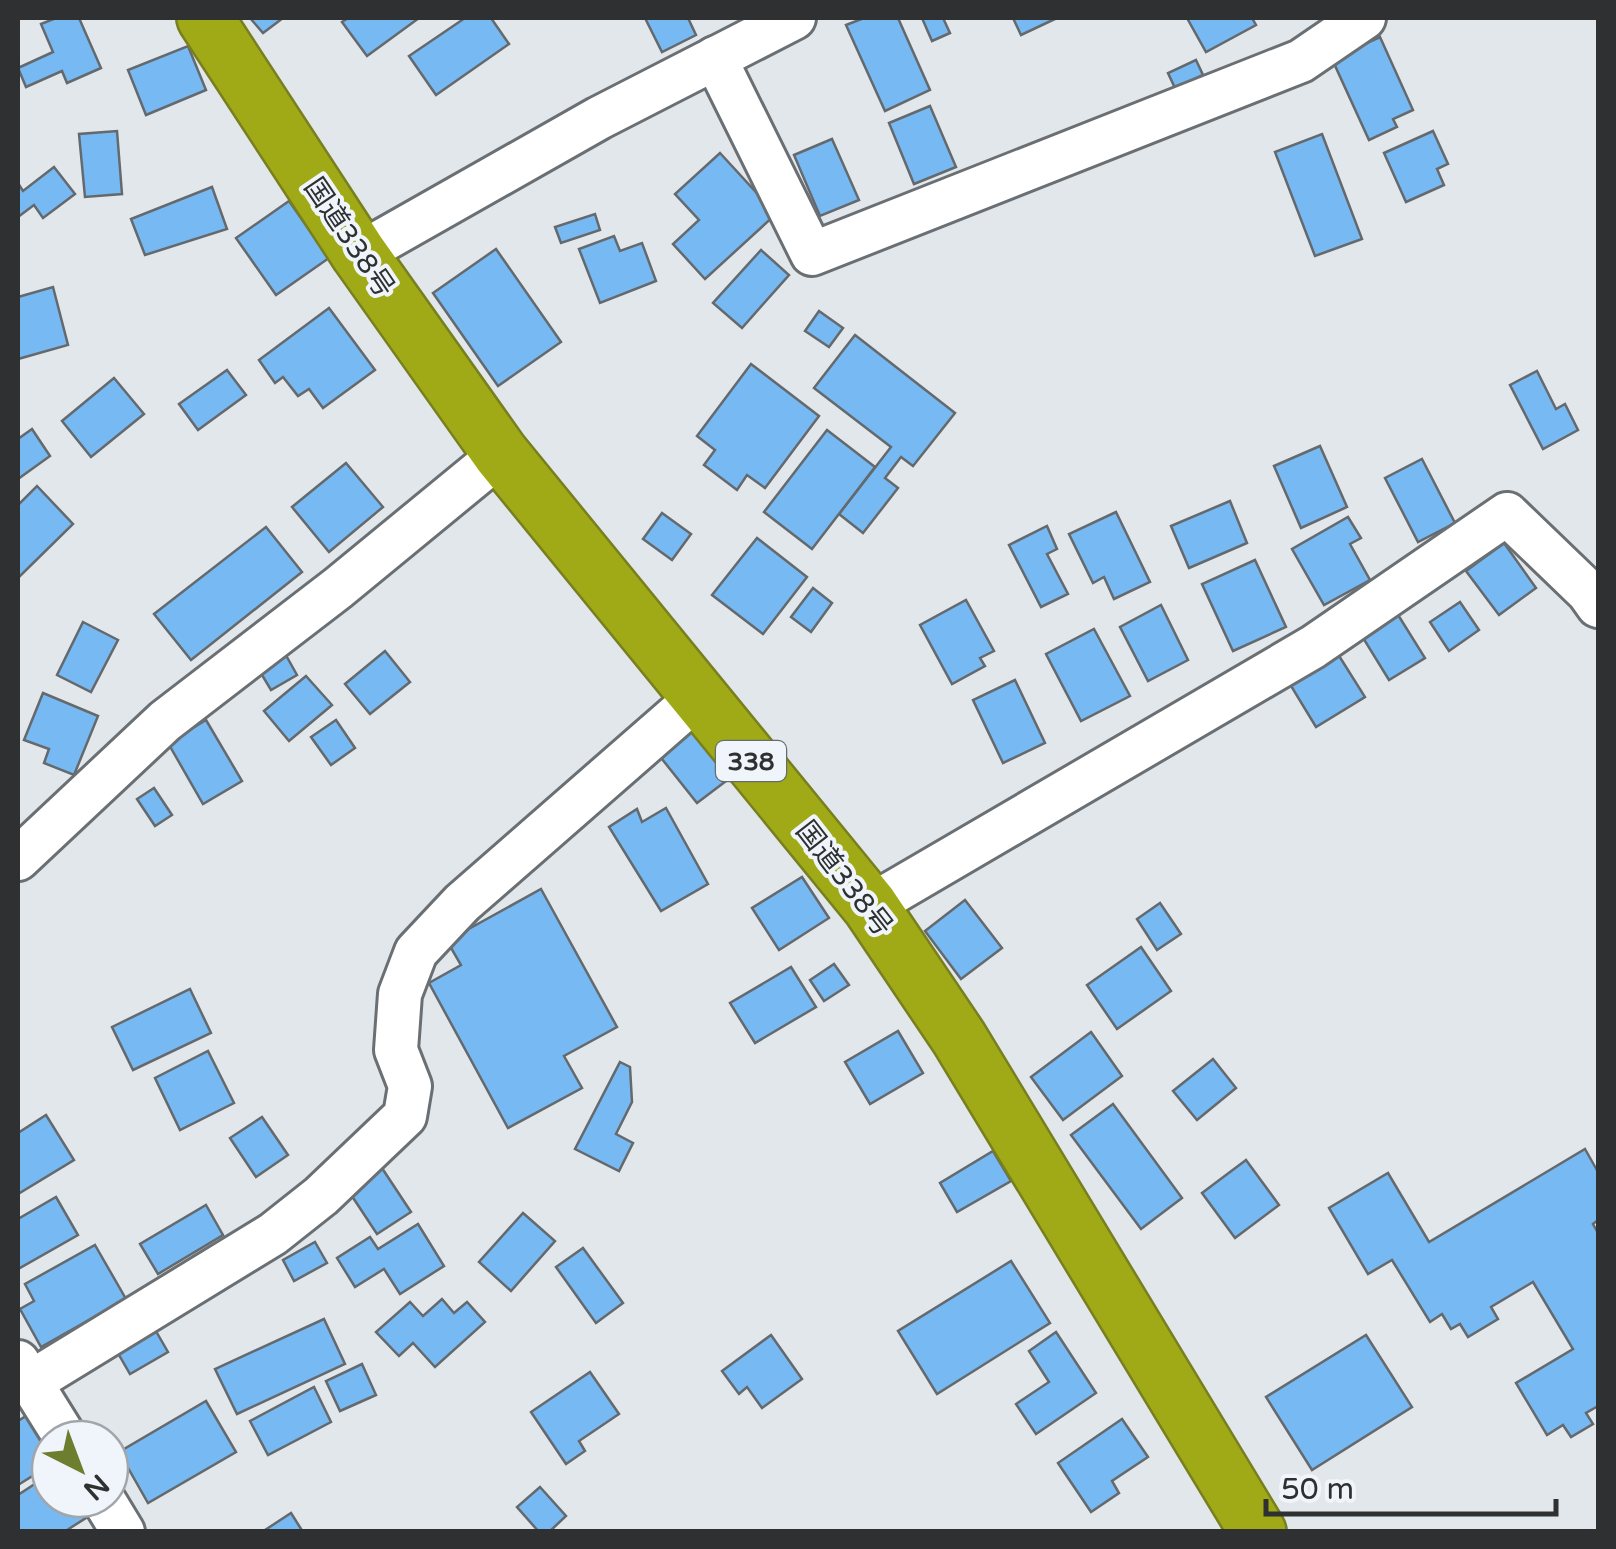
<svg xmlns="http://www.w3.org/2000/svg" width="1616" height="1549" font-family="'Varela Round','Noto Sans JP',sans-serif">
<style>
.building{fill:#77b9f2;stroke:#64696e;stroke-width:2.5}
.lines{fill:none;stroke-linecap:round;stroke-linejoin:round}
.street-casing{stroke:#6a6f73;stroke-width:48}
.highway-casing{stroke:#787f1f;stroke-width:60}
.street{stroke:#fff;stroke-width:42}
.highway{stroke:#a0aa16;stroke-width:55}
.labels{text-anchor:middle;stroke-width:8;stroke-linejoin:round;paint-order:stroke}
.shield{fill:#eff5fa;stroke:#686b6d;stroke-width:2.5}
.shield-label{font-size:25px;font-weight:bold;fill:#2e3031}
.street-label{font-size:28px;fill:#2e3031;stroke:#eff5fa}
</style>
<rect width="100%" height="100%" fill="#e2e7ec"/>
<g class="building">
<polygon points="56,18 79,18 101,68 67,83 62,71 26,87 18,68 53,52 41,24"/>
<polygon points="250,18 283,18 263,33"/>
<polygon points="348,18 419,18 367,56 342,22"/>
<polygon points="465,18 491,18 509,44 436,95 409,56"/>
<polygon points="645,18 688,18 696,35 662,52"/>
<polygon points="864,18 898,18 930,90 885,111 846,25"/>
<polygon points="922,18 943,18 950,33 932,41"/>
<polygon points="1013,18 1057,18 1021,35"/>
<polygon points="1187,18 1252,18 1256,25 1206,52"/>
<polygon points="1380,37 1413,110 1393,119 1397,127 1369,140 1332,59"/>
<polygon points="188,46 206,90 146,115 128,70"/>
<polygon points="1196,60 1203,75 1175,88 1168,73"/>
<polygon points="930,106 956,167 914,184 889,123"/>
<polygon points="117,131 122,194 85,197 79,134"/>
<polygon points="1433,131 1448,164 1437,169 1444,185 1406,202 1384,153"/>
<polygon points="1322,134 1362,239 1315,256 1275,152"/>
<polygon points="832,139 859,200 820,216 794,155"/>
<polygon points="720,153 776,214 705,279 673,244 699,220 675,194"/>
<polygon points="54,167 75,194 43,218 34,205 18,217 18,183 23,191"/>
<polygon points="212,187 227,229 145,255 131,219"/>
<polygon points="289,201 329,258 276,295 236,238"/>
<polygon points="595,214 600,230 561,243 555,227"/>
<polygon points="614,236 620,251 642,243 656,281 600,303 579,249"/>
<polygon points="496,249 561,342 498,386 433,293"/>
<polygon points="761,250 789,275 742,328 713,303"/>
<polygon points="53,287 68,345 18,359 18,297"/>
<polygon points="329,308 375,370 323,408 309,389 298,396 283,377 275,383 259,360"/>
<polygon points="819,311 843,328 829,347 805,331"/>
<polygon points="855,335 955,413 913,466 901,457 885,478 898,488 863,533 839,514 891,447 814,388"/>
<polygon points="751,364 819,416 765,488 747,475 737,490 704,465 715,450 697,436"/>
<polygon points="227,370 246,395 198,430 179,404"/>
<polygon points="1537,371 1556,409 1565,404 1578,430 1543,449 1510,385"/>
<polygon points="114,378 144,414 91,457 62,421"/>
<polygon points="32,429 50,456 18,479 18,439"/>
<polygon points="827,430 875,467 812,549 764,512"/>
<polygon points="1320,446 1347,507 1301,528 1274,466"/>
<polygon points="1422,459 1455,523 1418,542 1385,478"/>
<polygon points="346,463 383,507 329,552 292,507"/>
<polygon points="37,486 73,524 18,578 18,505"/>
<polygon points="1230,501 1247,543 1189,568 1171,526"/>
<polygon points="1116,512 1150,582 1114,599 1104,577 1093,583 1069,534"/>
<polygon points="662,513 691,534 672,560 643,539"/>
<polygon points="1348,517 1361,538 1350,544 1370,580 1324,605 1292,549"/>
<polygon points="1047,526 1057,549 1047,554 1068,594 1041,607 1009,545"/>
<polygon points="266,527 302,572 191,660 154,614"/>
<polygon points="757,538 807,577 763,634 712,595"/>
<polygon points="1504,543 1536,588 1499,615 1466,571"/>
<polygon points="1255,560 1286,627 1233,651 1202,584"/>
<polygon points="813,588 832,603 811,632 791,617"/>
<polygon points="966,600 994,651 980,658 985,666 952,684 920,625"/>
<polygon points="1460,602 1479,630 1449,651 1430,622"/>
<polygon points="1161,605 1188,660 1148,681 1120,627"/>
<polygon points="1395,610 1425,658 1389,680 1360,633"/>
<polygon points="83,622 118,640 91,692 57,675"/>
<polygon points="1094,629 1130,696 1081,721 1046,654"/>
<polygon points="283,650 297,675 271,690 256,665"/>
<polygon points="385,651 410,682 370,714 345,684"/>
<polygon points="1336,651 1365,697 1316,727 1288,681"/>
<polygon points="306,676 332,705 289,741 264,711"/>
<polygon points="1015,680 1045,743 1003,763 973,700"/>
<polygon points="43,693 98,716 74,775 44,763 49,749 24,740"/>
<polygon points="206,720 242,781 203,804 168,743"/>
<polygon points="336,720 355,748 331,765 311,737"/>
<polygon points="690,729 730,778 697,803 658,754"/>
<polygon points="154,788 172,815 155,826 137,799"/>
<polygon points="666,808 708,884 661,911 609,827 637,809 642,822"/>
<polygon points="802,877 829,918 779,950 752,908"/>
<polygon points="541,889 617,1027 564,1056 582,1088 508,1128 429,983 461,965 447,941"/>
<polygon points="965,900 1002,948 961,979 925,931"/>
<polygon points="1160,903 1181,934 1157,950 1137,919"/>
<polygon points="1141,947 1171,991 1117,1029 1087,985"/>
<polygon points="834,964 849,985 824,1001 810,980"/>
<polygon points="791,967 816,1007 755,1043 730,1003"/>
<polygon points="190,989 211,1033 133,1070 112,1027"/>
<polygon points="898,1031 923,1073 870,1104 845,1062"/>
<polygon points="1091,1032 1122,1076 1063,1120 1031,1077"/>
<polygon points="208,1051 234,1103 180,1130 155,1078"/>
<polygon points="1213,1059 1236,1088 1197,1120 1173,1091"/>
<polygon points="620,1062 630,1067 632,1102 616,1134 633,1143 619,1171 575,1149"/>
<polygon points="1113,1104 1182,1198 1141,1229 1071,1135"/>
<polygon points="46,1115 74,1160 18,1194 18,1133"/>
<polygon points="262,1117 288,1155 256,1177 230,1138"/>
<polygon points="1585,1149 1598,1172 1598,1220 1593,1224 1598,1233 1598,1406 1586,1413 1593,1424 1571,1437 1563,1425 1547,1435 1516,1383 1573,1349 1533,1282 1491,1307 1498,1319 1468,1337 1460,1324 1451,1329 1442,1314 1430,1322 1392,1260 1368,1274 1329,1208 1388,1173 1429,1242"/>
<polygon points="993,1151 1011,1181 957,1212 940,1183"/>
<polygon points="376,1159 411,1212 377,1234 342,1181"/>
<polygon points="1246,1160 1279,1205 1235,1238 1202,1193"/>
<polygon points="56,1197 78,1235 18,1269 18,1219"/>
<polygon points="206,1205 223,1235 158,1274 140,1244"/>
<polygon points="523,1213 555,1241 511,1291 479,1262"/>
<polygon points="418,1224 444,1266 400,1294 384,1269 355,1287 337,1258 370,1237 378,1249"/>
<polygon points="315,1242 327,1263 294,1281 283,1260"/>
<polygon points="95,1245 126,1299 41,1347 20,1309 34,1301 25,1284"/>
<polygon points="583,1248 623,1303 596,1323 556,1267"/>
<polygon points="1011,1261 1050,1323 937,1394 898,1331"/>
<polygon points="442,1299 454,1313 467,1302 485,1322 435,1367 413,1343 399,1356 376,1332 410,1302 423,1316"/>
<polygon points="324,1319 345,1364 237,1414 215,1369"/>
<polygon points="153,1326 168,1352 130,1374 115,1348"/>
<polygon points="1056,1332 1096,1393 1036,1434 1016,1404 1049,1382 1029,1351"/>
<polygon points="771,1335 802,1379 762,1408 747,1387 739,1394 722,1371"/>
<polygon points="1366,1335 1412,1407 1312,1470 1266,1397"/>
<polygon points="362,1364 376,1395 340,1411 326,1381"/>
<polygon points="590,1372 619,1414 579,1441 585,1451 566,1464 531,1412"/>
<polygon points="314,1387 331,1422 268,1455 250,1421"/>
<polygon points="206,1401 236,1452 148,1503 119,1452"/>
<polygon points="26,1416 50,1454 50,1465 18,1485 18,1421"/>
<polygon points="1122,1419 1148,1457 1112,1481 1119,1493 1091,1512 1058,1463"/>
<polygon points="50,1474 50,1499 79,1499 89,1516 64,1532 18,1532 18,1495"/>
<polygon points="540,1487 566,1516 549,1532 539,1532 517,1507"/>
<polygon points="291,1513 303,1532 262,1532"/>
</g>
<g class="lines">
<g class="street-casing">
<g id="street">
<polyline points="715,58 812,254 1301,61 1364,18"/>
<polyline points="359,254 599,118 794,18"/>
<polyline points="18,859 165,721 338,588 501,454"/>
<polyline points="870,906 1313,647 1507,514 1588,592 1598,606"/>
<polyline points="18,1362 66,1439"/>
<polyline points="31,1382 273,1234 321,1196 405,1116 410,1086 396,1050 400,994 416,952 462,903 699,696"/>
<polyline points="103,1499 123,1532"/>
</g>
</g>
<g class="highway-casing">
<polyline id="highway" points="205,18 359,254 501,454 870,906 959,1038 1258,1532"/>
</g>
<use href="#street" class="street"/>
<use href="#highway" class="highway"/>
</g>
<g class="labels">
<rect class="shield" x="716" y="741" width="70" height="40" rx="8"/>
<g class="shield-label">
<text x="751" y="770">338</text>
</g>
<g class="street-label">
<text transform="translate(350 237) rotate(56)" y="10">国道338号</text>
<text transform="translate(845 878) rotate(52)" y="10">国道338号</text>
</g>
</g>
<rect width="1616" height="1549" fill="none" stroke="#2e3031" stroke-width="40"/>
<g transform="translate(80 1469) rotate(138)"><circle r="48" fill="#eff5fa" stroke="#a2a6aa" stroke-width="2.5"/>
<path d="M0-8L18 38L0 25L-18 38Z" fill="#6d7f2f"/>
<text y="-15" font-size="28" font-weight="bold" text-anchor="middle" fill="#2e3031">N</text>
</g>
<path d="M1266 1499v15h290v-15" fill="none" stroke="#2e3031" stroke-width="5"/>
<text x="1281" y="1499" font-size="30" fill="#2e3031" stroke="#eff5fa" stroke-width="8" paint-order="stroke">50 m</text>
</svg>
